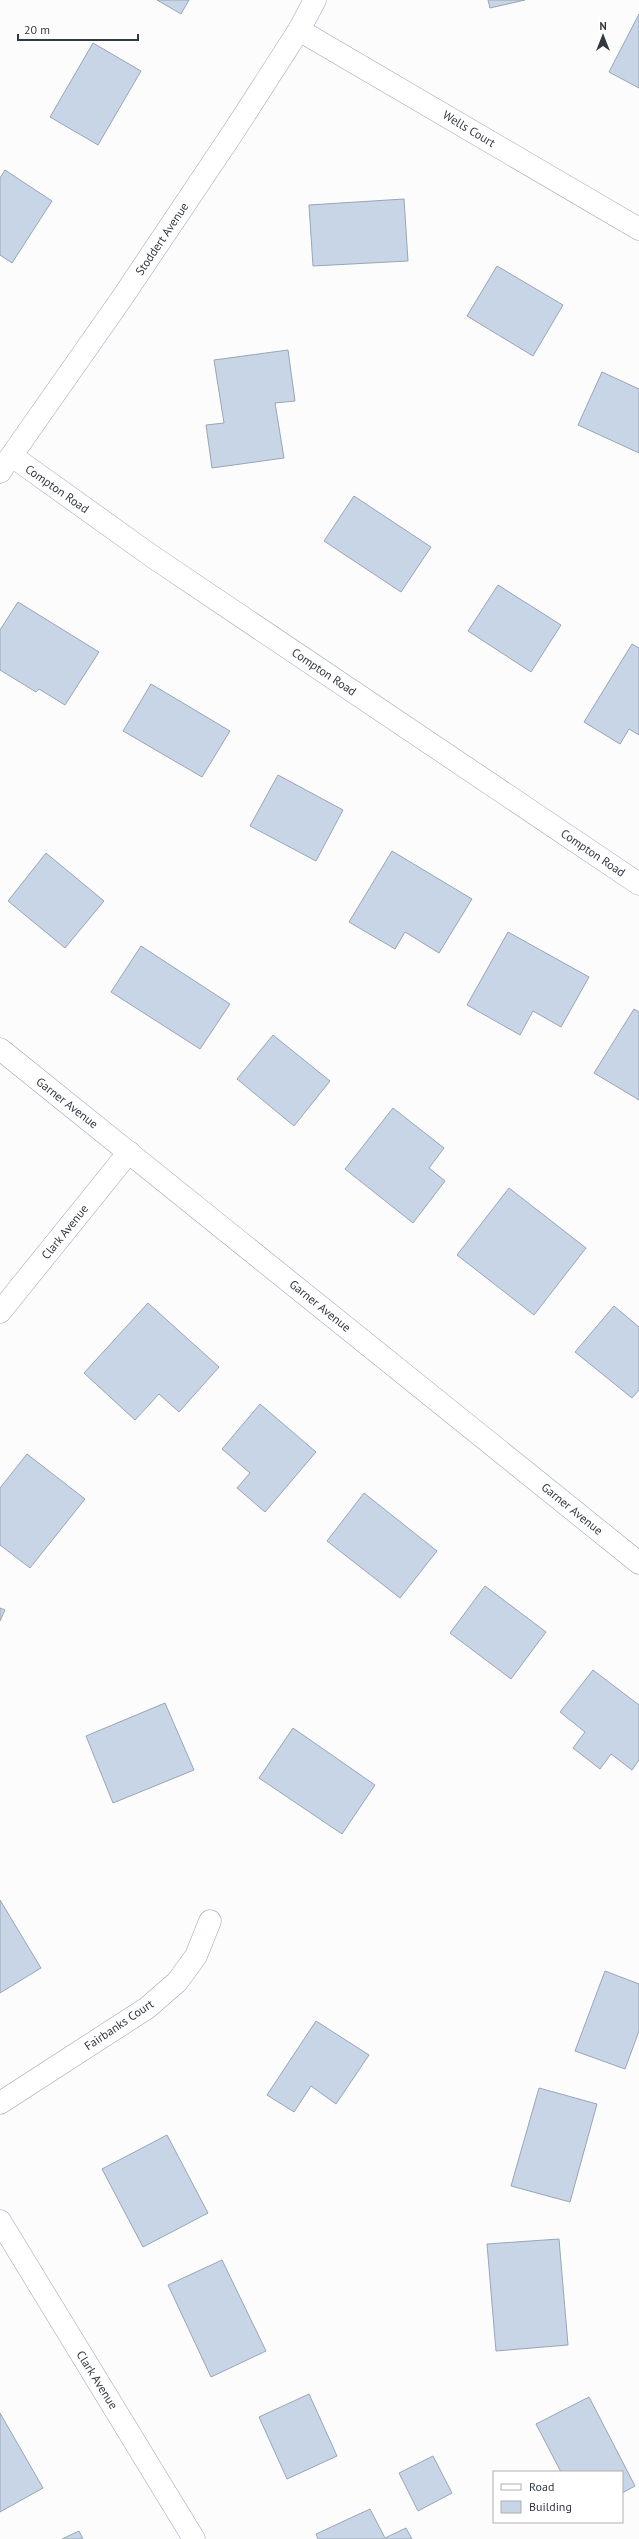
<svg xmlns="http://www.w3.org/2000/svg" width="639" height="2539" font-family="'PT Sans',sans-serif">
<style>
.building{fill:#c7d5e6;stroke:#98a6b6}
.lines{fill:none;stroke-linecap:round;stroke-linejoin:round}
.minor-casing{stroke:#97a4b5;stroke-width:23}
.minor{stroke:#fff;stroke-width:22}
.labels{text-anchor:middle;stroke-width:3;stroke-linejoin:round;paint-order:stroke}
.street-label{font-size:12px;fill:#333940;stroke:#fff}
</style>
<rect width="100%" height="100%" fill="#fcfcfc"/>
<g class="building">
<polygon points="157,0 189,0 181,14"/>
<polygon points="488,0 525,0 490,8"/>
<polygon points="639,14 639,88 609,72"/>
<polygon points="93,43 141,71 98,145 50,117"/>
<polygon points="5,170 52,201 12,263 0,255 0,178"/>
<polygon points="404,199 408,261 313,266 309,205"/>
<polygon points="497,266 563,305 533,356 467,316"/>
<polygon points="288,350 295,401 275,403 284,458 212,468 206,425 224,423 214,360"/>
<polygon points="602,372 639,389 639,453 578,425"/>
<polygon points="354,496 431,547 401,592 324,541"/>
<polygon points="498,585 561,625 531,672 468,631"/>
<polygon points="18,602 99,652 65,705 39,689 36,692 0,670 0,630"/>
<polygon points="632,644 639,648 639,735 629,729 620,744 584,722"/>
<polygon points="151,684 230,731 202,777 123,731"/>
<polygon points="278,775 343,810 316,861 250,826"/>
<polygon points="392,851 472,899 439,953 405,932 395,949 349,922"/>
<polygon points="46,853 104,901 65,948 8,901"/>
<polygon points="508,932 589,977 561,1027 533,1011 520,1035 467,1005"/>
<polygon points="141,946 230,1004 200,1049 111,992"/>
<polygon points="634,1009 639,1012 639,1100 594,1073"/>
<polygon points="273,1035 330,1081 294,1126 237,1079"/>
<polygon points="393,1108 444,1148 429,1168 445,1181 413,1223 345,1169"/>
<polygon points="509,1188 586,1248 534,1315 457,1255"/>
<polygon points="148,1303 219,1367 179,1412 159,1394 135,1420 84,1373"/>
<polygon points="614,1306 639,1327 639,1390 632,1398 575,1352"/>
<polygon points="260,1404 316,1452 265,1512 237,1488 250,1473 222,1449"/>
<polygon points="27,1454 85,1499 30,1568 0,1545 0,1488"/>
<polygon points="364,1493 437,1551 400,1598 327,1541"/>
<polygon points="485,1586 546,1632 511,1679 450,1633"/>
<polygon points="0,1608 5,1610 0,1621"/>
<polygon points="593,1670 639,1705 639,1760 632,1770 611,1754 600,1769 573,1748 585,1732 560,1712"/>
<polygon points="165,1703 194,1770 113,1803 86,1736"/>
<polygon points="293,1728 375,1785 342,1834 259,1778"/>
<polygon points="0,1900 41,1968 0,1993"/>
<polygon points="605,1971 639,1984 639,2031 625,2069 575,2051"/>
<polygon points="316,2021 369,2055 336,2104 311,2086 294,2112 267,2095"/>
<polygon points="539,2088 597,2104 570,2202 511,2186"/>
<polygon points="167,2135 208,2213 143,2247 102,2169"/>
<polygon points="559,2239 568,2345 496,2351 487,2244"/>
<polygon points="222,2260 266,2351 211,2377 168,2285"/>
<polygon points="309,2394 337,2456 287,2479 259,2417"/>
<polygon points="589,2397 635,2486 622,2493 622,2472 561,2472 536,2424"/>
<polygon points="0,2413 43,2488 0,2512"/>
<polygon points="433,2456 452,2493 418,2511 399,2473"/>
<polygon points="370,2509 385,2538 406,2528 412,2539 318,2539 316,2534"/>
<polygon points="79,2531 83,2539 62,2539"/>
</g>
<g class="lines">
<g class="minor-casing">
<g id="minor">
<polyline points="299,30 639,229"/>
<polyline points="12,456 153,557 639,884"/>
<polyline points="0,472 122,298 234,131 299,30 315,0"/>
<polyline points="0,1049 639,1563"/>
<polyline points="0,1312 129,1152"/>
<polyline points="0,2103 147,2008 177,1982 196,1956 210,1921"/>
<polyline points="0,2221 194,2539"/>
</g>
</g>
<use href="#minor" class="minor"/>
</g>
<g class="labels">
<g class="street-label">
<text transform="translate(469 129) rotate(31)" y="4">Wells Court</text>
<text transform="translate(162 239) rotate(-56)" y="4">Stoddert Avenue</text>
<text transform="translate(57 489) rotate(35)" y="4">Compton Road</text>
<text transform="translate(324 672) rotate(34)" y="4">Compton Road</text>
<text transform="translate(593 853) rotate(34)" y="4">Compton Road</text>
<text transform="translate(67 1103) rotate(38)" y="4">Garner Avenue</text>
<text transform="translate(65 1232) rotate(-51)" y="4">Clark Avenue</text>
<text transform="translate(320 1306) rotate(39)" y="4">Garner Avenue</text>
<text transform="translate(572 1509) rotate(39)" y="4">Garner Avenue</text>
<text transform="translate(119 2025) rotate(-34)" y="4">Fairbanks Court</text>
<text transform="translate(97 2380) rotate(58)" y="4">Clark Avenue</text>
</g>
</g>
<rect x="493" y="2471" width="130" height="52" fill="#ffffff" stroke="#adb0b3"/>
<rect x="501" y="2484" width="20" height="6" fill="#ffffff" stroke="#adb0b3"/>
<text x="529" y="2491" font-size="12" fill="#333940">Road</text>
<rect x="501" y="2501" width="20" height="12" fill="#c7d5e6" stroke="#adb0b3"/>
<text x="529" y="2511" font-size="12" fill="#333940">Building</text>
<g transform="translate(603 36)" stroke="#ffffff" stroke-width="3" paint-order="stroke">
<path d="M0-3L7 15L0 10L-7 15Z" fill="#333940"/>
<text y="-6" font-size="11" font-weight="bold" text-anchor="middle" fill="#333940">N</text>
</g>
<path d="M18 34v6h120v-6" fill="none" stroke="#333940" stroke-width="2"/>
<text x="24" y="34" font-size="12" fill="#333940" stroke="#ffffff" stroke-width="3" paint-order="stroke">20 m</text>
</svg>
